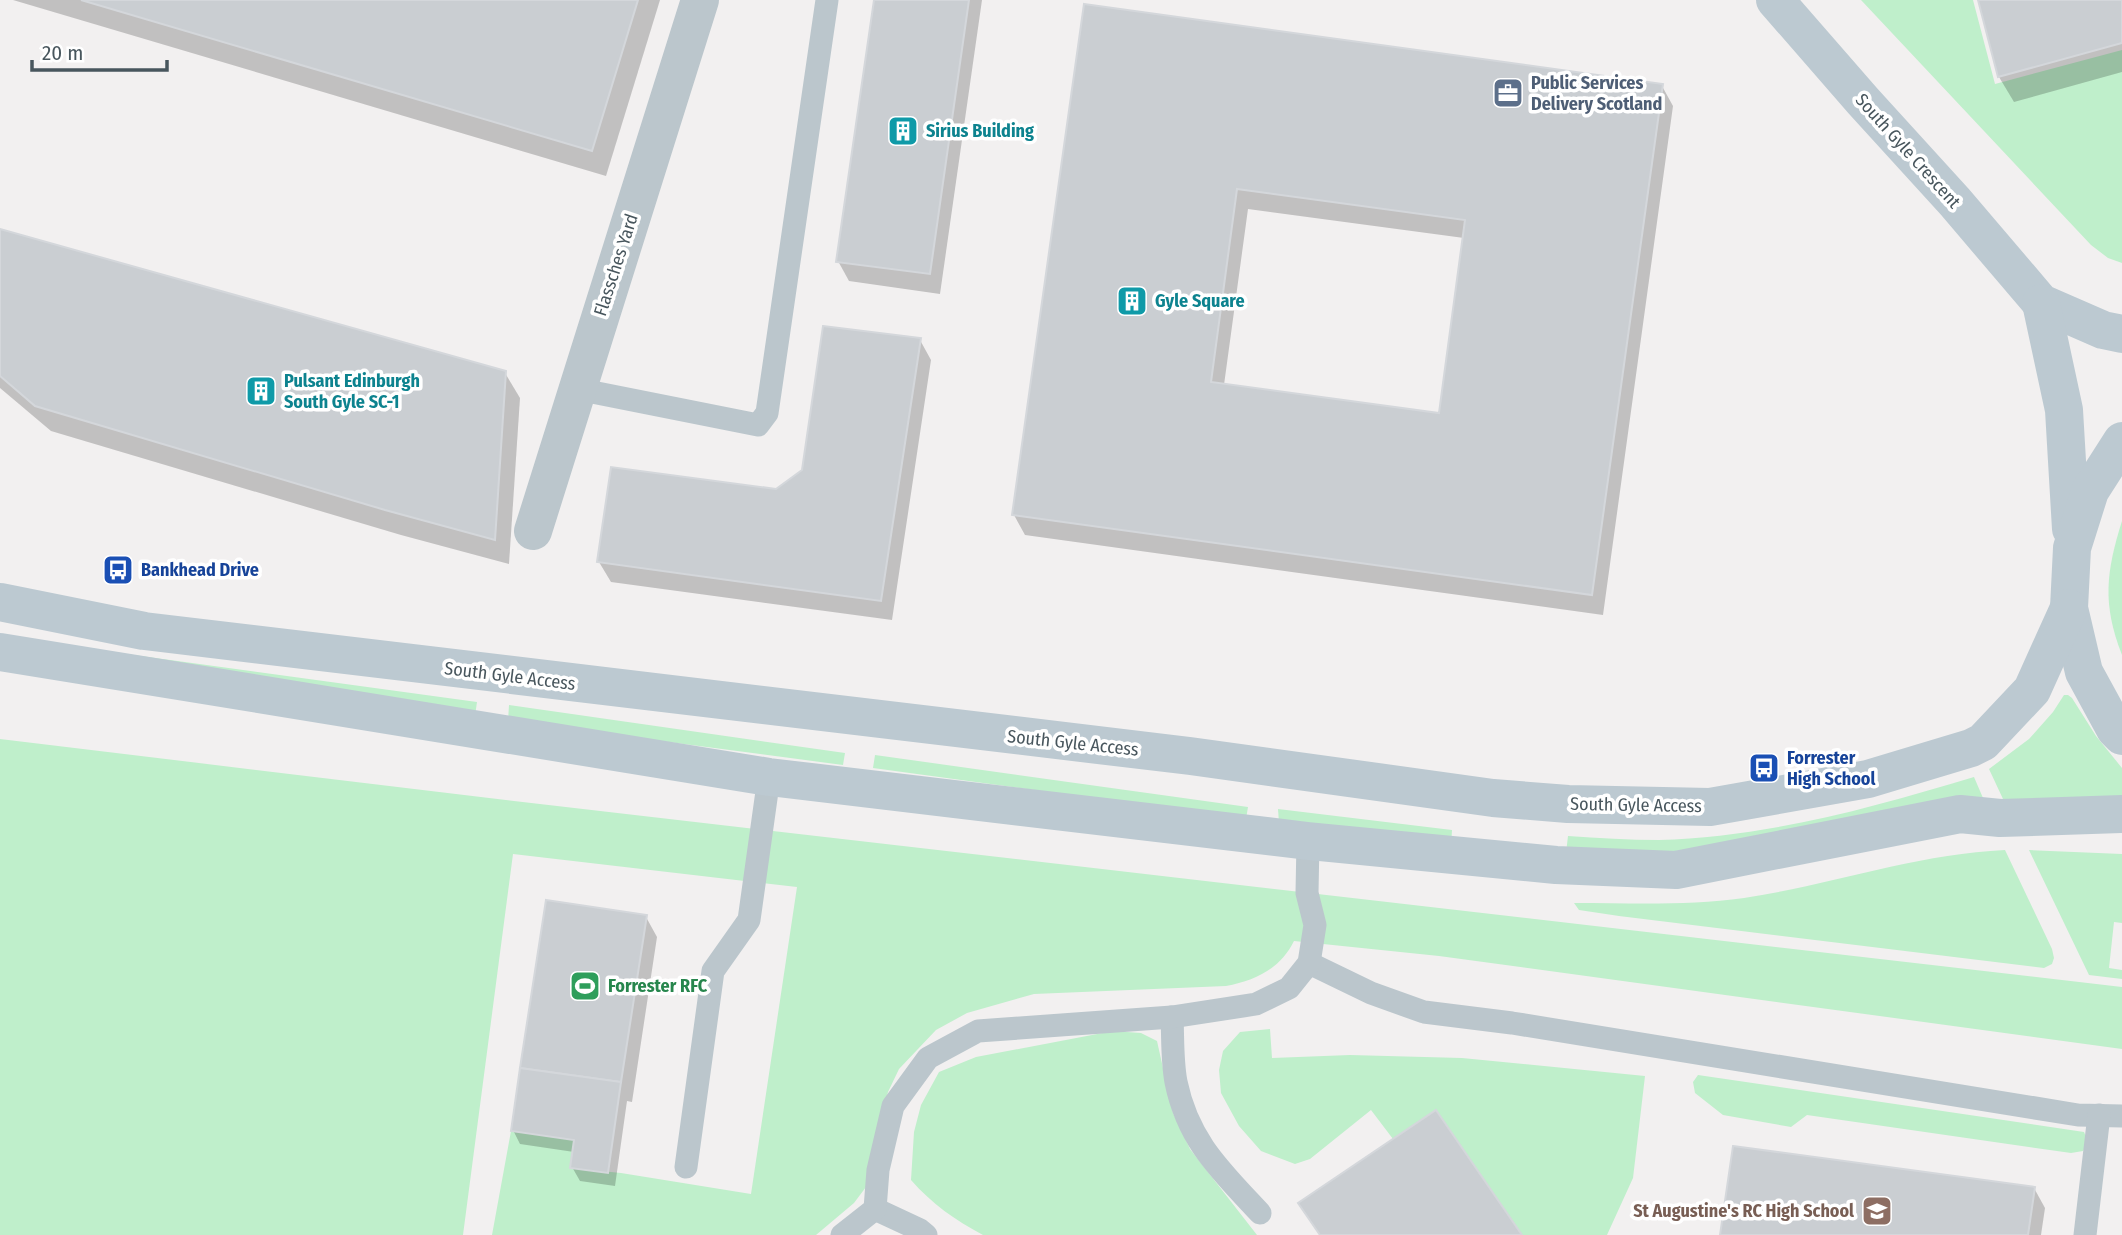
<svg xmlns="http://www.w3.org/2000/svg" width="2122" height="1235" font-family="'Fira Sans Condensed',sans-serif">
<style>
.green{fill:#bfefcb}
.shadow{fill:#0003;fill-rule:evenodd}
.building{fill:#caced2;stroke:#d4d7db;stroke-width:2;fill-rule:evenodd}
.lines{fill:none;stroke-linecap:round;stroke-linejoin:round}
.lane{stroke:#bbc6cc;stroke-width:23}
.street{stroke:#bbc6cc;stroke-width:38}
.secondary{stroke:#bcc9d1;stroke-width:38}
.labels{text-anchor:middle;stroke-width:7;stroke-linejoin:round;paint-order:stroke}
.service-label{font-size:18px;font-weight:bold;fill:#4e5e75;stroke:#fff;text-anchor:start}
.culture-label{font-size:18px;font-weight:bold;fill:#0d838f;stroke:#fff;text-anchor:start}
.street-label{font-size:18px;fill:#48565d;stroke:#fff}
.transit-label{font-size:18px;font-weight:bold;fill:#164399;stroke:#fff;text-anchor:start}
.leisure-label{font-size:18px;font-weight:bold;fill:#27864d;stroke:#fff;text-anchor:start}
.education-label{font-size:18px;font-weight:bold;fill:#785e54;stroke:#fff;text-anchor:end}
</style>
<rect width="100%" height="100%" fill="#f2f0f0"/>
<g class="green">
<polygon points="1861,0 1973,0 1995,84 2122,50 2122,263 2108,258 2091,245"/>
<path d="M2122,521V655C2102,604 2106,572 2122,521Z"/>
<polygon points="97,650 477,702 475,716"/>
<polygon points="2064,695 2068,695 2072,698 2096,736 2122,768 2122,804 2003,799 1989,769 2029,739 2053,712"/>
<polygon points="509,705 845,753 843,765 508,721"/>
<path d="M0,739L514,801L2122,987V1049L1439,956L1294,941C1280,969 1256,980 1226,986L1034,994L967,1013L936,1030L899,1069L888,1092L866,1187L854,1203L816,1235H492L511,1131L574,1140L571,1168L621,1173L751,1194L797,887L513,854L463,1235H0Z"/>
<polygon points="875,755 1248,807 1246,819 873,768"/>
<path d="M1974,777L1983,798L1715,849L1607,856L1566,853L1568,836C1598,838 1629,840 1659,840C1767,837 1871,808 1974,777Z"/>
<polygon points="1278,809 1452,830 1451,846 1279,823"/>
<path d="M2005,850L2052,949L2054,958L2052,964L2044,968L1619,916L1579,910L1574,903C1630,903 1688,906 1744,898C1831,885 1916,854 2005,850Z"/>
<polygon points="2029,850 2122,854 2122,923 2114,922 2109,968 2122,970 2122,979 2089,975"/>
<polygon points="1270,1029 1272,1058 1350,1055 1462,1058 1645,1076 1633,1178 1607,1235 1522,1235 1393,1139 1371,1110 1310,1159 1295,1164 1261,1151 1239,1126 1221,1093 1219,1070 1223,1051 1240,1032"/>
<path d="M1113,1031L1141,1033L1157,1041L1173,1113L1190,1149L1257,1235H983C955,1220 932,1204 911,1180L914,1132L921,1105L939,1072L976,1057Z"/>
<polygon points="1698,1075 2084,1132 2088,1142 2083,1151 2071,1153 1807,1115 1791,1127 1723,1115 1695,1093 1693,1082"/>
</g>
<g class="shadow">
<polygon points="13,0 660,0 606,176"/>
<polygon points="876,0 982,0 940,294 849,281 838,261"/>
<polygon points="1980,0 2122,0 2122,72 2014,102 1999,77"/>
<path d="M1085,6L1662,86L1673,106L1603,615L1025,535L1014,515ZM1248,209L1464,238L1440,415L1224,385Z"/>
<polygon points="0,230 505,373 520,398 509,564 401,535 51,431 0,388"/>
<polygon points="920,340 931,360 892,620 611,582 599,562 777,491 803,471"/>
<polygon points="646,917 657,937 632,1102 627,1101 615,1186 580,1181 572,1167 574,1152 520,1144 513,1130"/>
<polygon points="2034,1188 2045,1208 2041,1235 1722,1235"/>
</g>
<g class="building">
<polygon points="81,0 638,0 592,151"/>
<polygon points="874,0 969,0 930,274 836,262"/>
<polygon points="1978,0 2122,0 2122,43 1998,77"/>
<path d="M1084,4L1663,84L1592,595L1012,515ZM1237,189L1465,220L1439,413L1211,382Z"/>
<polygon points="0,229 506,371 495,540 385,510 35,406 0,376"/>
<polygon points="823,326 921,338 881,601 597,562 611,467 776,489 802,470"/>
<polygon points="546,900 647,915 621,1082 520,1068"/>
<polygon points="520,1068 621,1082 608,1173 570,1168 574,1140 511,1131"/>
<polygon points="1436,1110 1522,1235 1320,1235 1298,1203"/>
<polygon points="1733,1146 2035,1187 2028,1235 1720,1235"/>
</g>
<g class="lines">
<g class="lane">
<polyline points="577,389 758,425 767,413 827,0"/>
<polyline points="1309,963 1371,993 1424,1012 1512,1023 2078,1115 2122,1116"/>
<path d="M1172,1017C1173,1038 1172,1061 1176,1082C1188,1141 1221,1171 1260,1213"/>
<polyline points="686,1167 713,971 749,920 769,777"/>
<polyline points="875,1209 920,1230 926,1235"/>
<polyline points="842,1235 875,1209 878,1170 893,1106 928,1058 978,1031 1172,1017 1256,1004 1289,988 1309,963 1315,925 1307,893 1308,841"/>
<polyline points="2085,1235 2099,1115"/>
</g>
<polyline class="street" points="533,531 700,0"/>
<g class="secondary">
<polyline points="1775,0 1863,101 1955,202 2041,303 2103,330 2122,334"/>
<polyline points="2041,303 2064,410 2071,529"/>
<polyline points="2122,441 2090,491 2072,548 2069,608 2084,672 2115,729 2122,736"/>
<polyline points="0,602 144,631 1190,756 1493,798 1568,804 1710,807 1868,779 1971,748 1983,742 2032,690 2069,608"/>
<polyline points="0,652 769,777 1308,841 1556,865 1676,870 1960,814 2000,818 2122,814"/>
</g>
</g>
<defs>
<g id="office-square" transform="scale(1.575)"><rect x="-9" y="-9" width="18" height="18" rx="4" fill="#5c6f8a" stroke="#fff"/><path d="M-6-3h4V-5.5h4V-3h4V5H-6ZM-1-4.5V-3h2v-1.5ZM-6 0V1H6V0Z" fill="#fff"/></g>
<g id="building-square" transform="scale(1.575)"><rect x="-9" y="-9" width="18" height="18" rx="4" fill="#0f9aa8" stroke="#fff"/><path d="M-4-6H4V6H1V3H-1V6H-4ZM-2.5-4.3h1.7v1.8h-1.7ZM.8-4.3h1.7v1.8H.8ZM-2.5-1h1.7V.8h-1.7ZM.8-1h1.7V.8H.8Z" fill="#fff"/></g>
<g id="bus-square" transform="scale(1.575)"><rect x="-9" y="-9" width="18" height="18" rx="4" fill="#1a4fb4" stroke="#fff"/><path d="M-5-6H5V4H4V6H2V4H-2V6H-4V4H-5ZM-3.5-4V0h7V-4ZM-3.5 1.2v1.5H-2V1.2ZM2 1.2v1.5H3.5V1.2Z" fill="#fff"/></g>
<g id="stadium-square" transform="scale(1.575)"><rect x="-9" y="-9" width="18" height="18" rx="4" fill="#2e9e5b" stroke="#fff"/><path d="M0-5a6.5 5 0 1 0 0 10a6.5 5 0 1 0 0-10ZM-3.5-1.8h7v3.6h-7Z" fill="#fff"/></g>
<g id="school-square" transform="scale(1.575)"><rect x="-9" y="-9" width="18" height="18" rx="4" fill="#8d6e63" stroke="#fff"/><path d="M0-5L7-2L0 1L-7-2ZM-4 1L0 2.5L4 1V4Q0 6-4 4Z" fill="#fff"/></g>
</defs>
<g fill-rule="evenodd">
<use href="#office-square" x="1508" y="93"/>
<use href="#building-square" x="903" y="131"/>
<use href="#building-square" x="1132" y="301"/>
<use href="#building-square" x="261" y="391"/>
<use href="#bus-square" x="118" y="570"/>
<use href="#bus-square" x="1764" y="768"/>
<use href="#stadium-square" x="585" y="986"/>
<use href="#school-square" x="1877" y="1211"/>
</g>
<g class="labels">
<g class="service-label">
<text x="1531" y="89">Public Services<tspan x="1531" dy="21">Delivery Scotland</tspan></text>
</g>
<g class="culture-label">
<text x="926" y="137">Sirius Building</text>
<text x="1155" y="307">Gyle Square</text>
<text x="284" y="387">Pulsant Edinburgh<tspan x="284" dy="21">South Gyle SC-1</tspan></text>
</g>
<g class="street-label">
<text transform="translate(1908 151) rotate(48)" y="6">South Gyle Crescent</text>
<text transform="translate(616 265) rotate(-72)" y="6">Flassches Yard</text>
<text transform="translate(510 676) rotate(7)" y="6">South Gyle Access</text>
<text transform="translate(1073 743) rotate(6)" y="6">South Gyle Access</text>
<text transform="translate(1636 805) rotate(1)" y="6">South Gyle Access</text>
</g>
<g class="transit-label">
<text x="141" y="576">Bankhead Drive</text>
<text x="1787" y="764">Forrester<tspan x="1787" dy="21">High School</tspan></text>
</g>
<g class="leisure-label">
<text x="608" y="992">Forrester RFC</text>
</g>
<g class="education-label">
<text x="1854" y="1217">St Augustine's RC High School</text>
</g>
</g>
<path d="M32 60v10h135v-10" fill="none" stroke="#48565d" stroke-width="3.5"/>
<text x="42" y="60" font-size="21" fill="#48565d" stroke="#ffffff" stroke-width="5" paint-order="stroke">20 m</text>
</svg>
